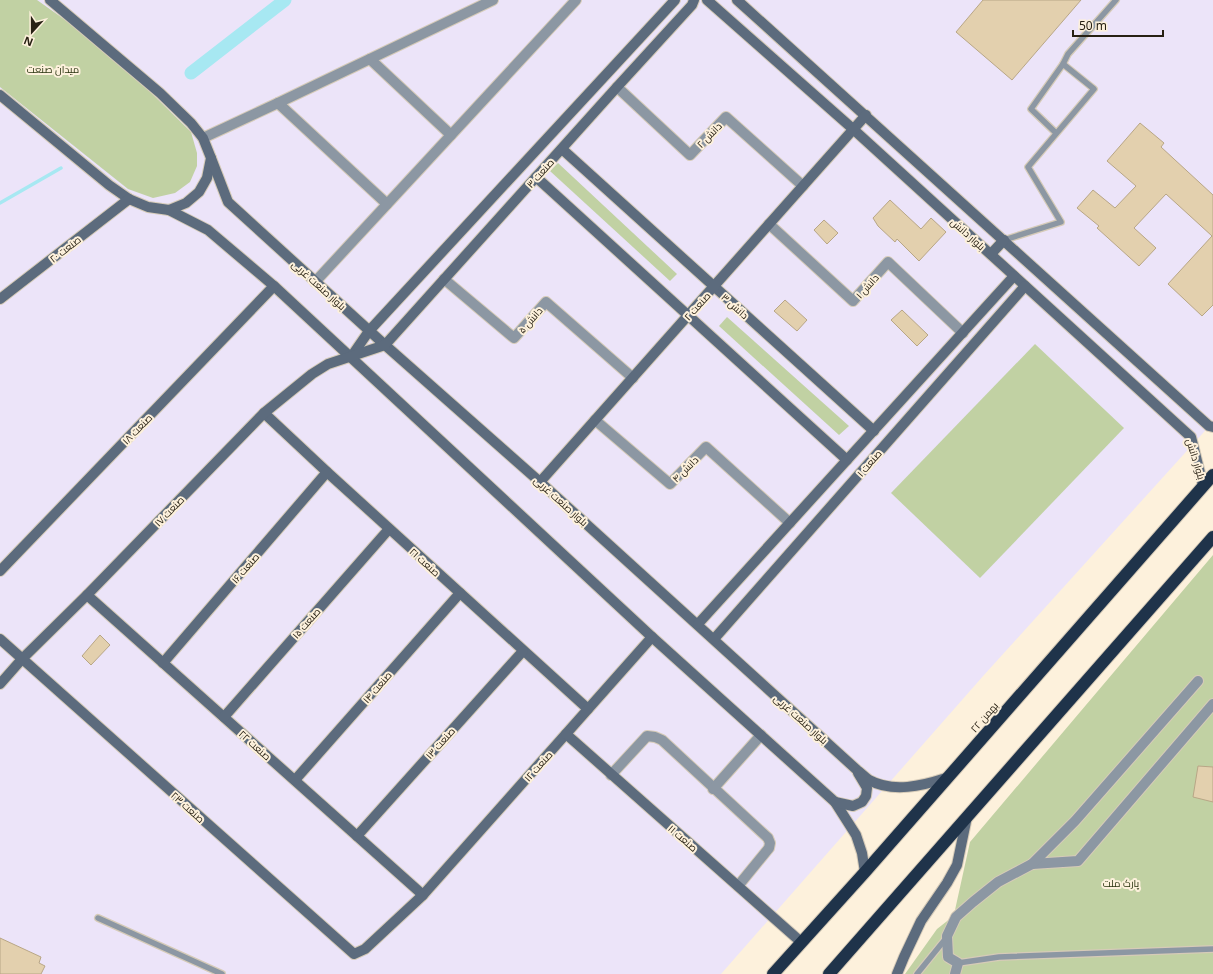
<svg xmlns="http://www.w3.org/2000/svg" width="1213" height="974" font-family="'Noto Sans',Cairo,sans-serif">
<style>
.industrial{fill:#ece4f9}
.green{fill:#c1d1a3}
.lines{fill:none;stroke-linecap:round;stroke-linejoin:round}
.stream{stroke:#a7e8f2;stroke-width:3.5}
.canal{stroke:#a7e8f2;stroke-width:13}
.building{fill:#e3d0ae;stroke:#b8a686}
.lane-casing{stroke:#d6cbb8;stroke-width:8}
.street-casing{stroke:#d6cbb8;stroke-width:12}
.secondary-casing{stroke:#d6cbb8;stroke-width:12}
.highway-casing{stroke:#d6cbb8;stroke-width:14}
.lane{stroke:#8c97a3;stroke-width:5.5}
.street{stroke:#8c97a3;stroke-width:10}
.secondary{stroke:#5c6b7d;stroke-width:10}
.highway{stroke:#1f334a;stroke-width:12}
.labels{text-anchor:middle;stroke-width:4;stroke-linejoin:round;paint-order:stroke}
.park-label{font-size:10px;fill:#28320e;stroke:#fdf1dc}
.street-label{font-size:10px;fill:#272013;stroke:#fdf1dc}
</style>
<rect width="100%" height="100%" fill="#fdf1dc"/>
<polygon class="industrial" points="0,0 1213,0 1213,422 984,675 721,974 0,974"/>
<g class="green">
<polygon points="0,0 37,0 61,17 83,33 135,77 191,132 197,153 197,166 190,182 175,193 153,198 128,189 0,87"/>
<polygon points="558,163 677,274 670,281 550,171"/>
<polygon points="727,317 849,426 839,435 719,326"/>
<polygon points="1035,344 1124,428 980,578 891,493"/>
<polygon points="1213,555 1213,974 905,974 937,929 1003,877 955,910 970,842"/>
</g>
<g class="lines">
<polyline class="stream" points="0,203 61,168"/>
<polyline class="canal" points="191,73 285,0"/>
</g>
<g class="building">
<polygon points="983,0 1081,0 1012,80 956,32"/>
<polygon points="1140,123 1164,143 1161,147 1213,195 1213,305 1202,316 1168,284 1212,236 1166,194 1134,228 1156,248 1139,266 1097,228 1099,226 1077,208 1093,190 1115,208 1136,186 1107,161"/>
<polygon points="890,200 921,229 931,218 946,232 919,261 897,239 895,242 878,226 873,218"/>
<polygon points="824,220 838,233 827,244 814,230"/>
<polygon points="785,300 807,320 797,331 774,311"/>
<polygon points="902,310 928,335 917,346 891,320"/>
<polygon points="100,635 110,645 91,665 82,656"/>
<polygon points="1198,766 1213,767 1213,802 1193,797"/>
<polygon points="0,938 41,957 39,963 45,966 41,974 0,974"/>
</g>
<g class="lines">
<g class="lane-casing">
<g id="lane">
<polyline points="1063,64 1068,54 1116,0"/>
<polyline points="1004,240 1061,222 1028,167 1094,89 1063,64 1031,109 1056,133"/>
<polyline points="98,918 222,974"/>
<polyline points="958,963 999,957 1213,949"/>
<polyline points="917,974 947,937"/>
</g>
</g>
<g class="street-casing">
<g id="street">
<polyline points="370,59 451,135"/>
<polyline points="617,87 690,155 726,117 803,186"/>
<polyline points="278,103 387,204"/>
<polyline points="203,138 278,103 493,0"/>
<polyline points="769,224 853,301 888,262 963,333"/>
<polyline points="444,279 514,338 546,302 633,378"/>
<polyline points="315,282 576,0"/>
<polyline points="595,420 670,484 706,447 790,523"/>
<polyline points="611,775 647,736 655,737 662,740 768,838 770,843 769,848 738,886"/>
<polyline points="713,789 761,735"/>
<polyline points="1032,864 1078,861 1213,704"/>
<polyline points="955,974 958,963 948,957 947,936 956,917 973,902 998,882 1032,864 1075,821 1198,681"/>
</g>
</g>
<g class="secondary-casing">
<g id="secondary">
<polyline points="707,0 853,129 1191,437 1203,485"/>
<polyline points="737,0 1209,426 1213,427"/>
<polyline points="0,95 109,185 129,199 148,207 169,210 186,203 199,192 207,178 211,158 203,138 191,123 160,93 50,0"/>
<polyline points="562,149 874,431"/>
<path d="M211,158L228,202L385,345L540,482L857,770C861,773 865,777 869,780C893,793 922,786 946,778"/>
<polyline points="536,177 847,460"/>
<polyline points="169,210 208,230 274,286 652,637 835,802 856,835 862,853 865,872"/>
<polyline points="991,254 1004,240"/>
<polyline points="0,299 129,199"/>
<polyline points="351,357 369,331 675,0"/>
<polyline points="264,413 327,472 588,709"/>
<polyline points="540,482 866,115"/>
<polyline points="0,571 274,286"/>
<polyline points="87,595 423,895"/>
<polyline points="698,624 1014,276"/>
<polyline points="0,639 354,954 365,949 423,895 652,637"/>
<polyline points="714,639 1025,286"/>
<polyline points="163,663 327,472"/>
<polyline points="0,684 22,659 87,595 264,413 312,374 328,364 385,345 617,87 692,5 694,0"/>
<polyline points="224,717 389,529"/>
<polyline points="566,734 801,942"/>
<polyline points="295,780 460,593"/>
<polyline points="835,802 853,806 862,802 866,796 867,788 858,773"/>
<polyline points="357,836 523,651"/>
<polyline points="897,974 904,957 921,921 947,883 957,865 967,817"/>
</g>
</g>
<g class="highway-casing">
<g id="highway">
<polyline points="773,974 865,872 1213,475"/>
<polyline points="829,974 1213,537"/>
</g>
</g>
<use href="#lane" class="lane"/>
<use href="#street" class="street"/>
<use href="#secondary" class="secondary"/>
<use href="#highway" class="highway"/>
</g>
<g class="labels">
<g class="park-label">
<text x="53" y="73">میدان صنعت</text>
<text x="1121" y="887">پارک ملت</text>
</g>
<g class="street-label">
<text transform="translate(709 135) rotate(-46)" y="4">دانش ۲</text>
<text transform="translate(540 173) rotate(-48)" y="4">صنعت ۳</text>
<text transform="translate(968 234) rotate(42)" y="4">بلوار دانش</text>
<text transform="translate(65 249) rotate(-38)" y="4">صنعت ۲۰</text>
<text transform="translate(319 285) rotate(42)" y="4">بلوار صنعت غربی</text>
<text transform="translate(867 286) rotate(-48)" y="4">دانش ۱</text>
<text transform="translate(697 306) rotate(-48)" y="4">صنعت ۲</text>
<text transform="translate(735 306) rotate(42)" y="4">دانش ۳</text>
<text transform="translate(530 320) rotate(-49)" y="4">دانش ۵</text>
<text transform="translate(137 429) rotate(-46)" y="4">صنعت ۱۸</text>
<text transform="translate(1196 459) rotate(73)" y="4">بلوار دانش</text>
<text transform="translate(869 463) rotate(-49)" y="4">صنعت ۱</text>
<text transform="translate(685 469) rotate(-45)" y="4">دانش ۴</text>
<text transform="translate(561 501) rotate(42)" y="4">بلوار صنعت غربی</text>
<text transform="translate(169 511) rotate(-46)" y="4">صنعت ۱۷</text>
<text transform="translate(425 562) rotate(42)" y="4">صنعت ۲۱</text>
<text transform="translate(245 568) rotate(-49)" y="4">صنعت ۱۶</text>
<text transform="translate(306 623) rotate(-49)" y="4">صنعت ۱۵</text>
<text transform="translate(377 687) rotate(-49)" y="4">صنعت ۱۴</text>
<text transform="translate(984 717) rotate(-49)" y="4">۲۲ بهمن</text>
<text transform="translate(801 719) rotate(42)" y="4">بلوار صنعت غربی</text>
<text transform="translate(440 743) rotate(-48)" y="4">صنعت ۱۳</text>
<text transform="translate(255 745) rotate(42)" y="4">صنعت ۲۲</text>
<text transform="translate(538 766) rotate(-48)" y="4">صنعت ۱۲</text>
<text transform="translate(188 807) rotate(42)" y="4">صنعت ۲۳</text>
<text transform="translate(683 838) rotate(41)" y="4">صنعت ۱۱</text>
</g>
</g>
<g transform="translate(32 32) rotate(201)" stroke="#fdf1dc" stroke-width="3" paint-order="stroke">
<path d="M0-3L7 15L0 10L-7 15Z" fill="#272013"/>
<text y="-6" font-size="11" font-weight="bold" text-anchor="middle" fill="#272013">N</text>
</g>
<path d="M1073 30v6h90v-6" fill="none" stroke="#272013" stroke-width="2"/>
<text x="1079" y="30" font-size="12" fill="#272013" stroke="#fdf1dc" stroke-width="3" paint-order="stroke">50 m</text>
</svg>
